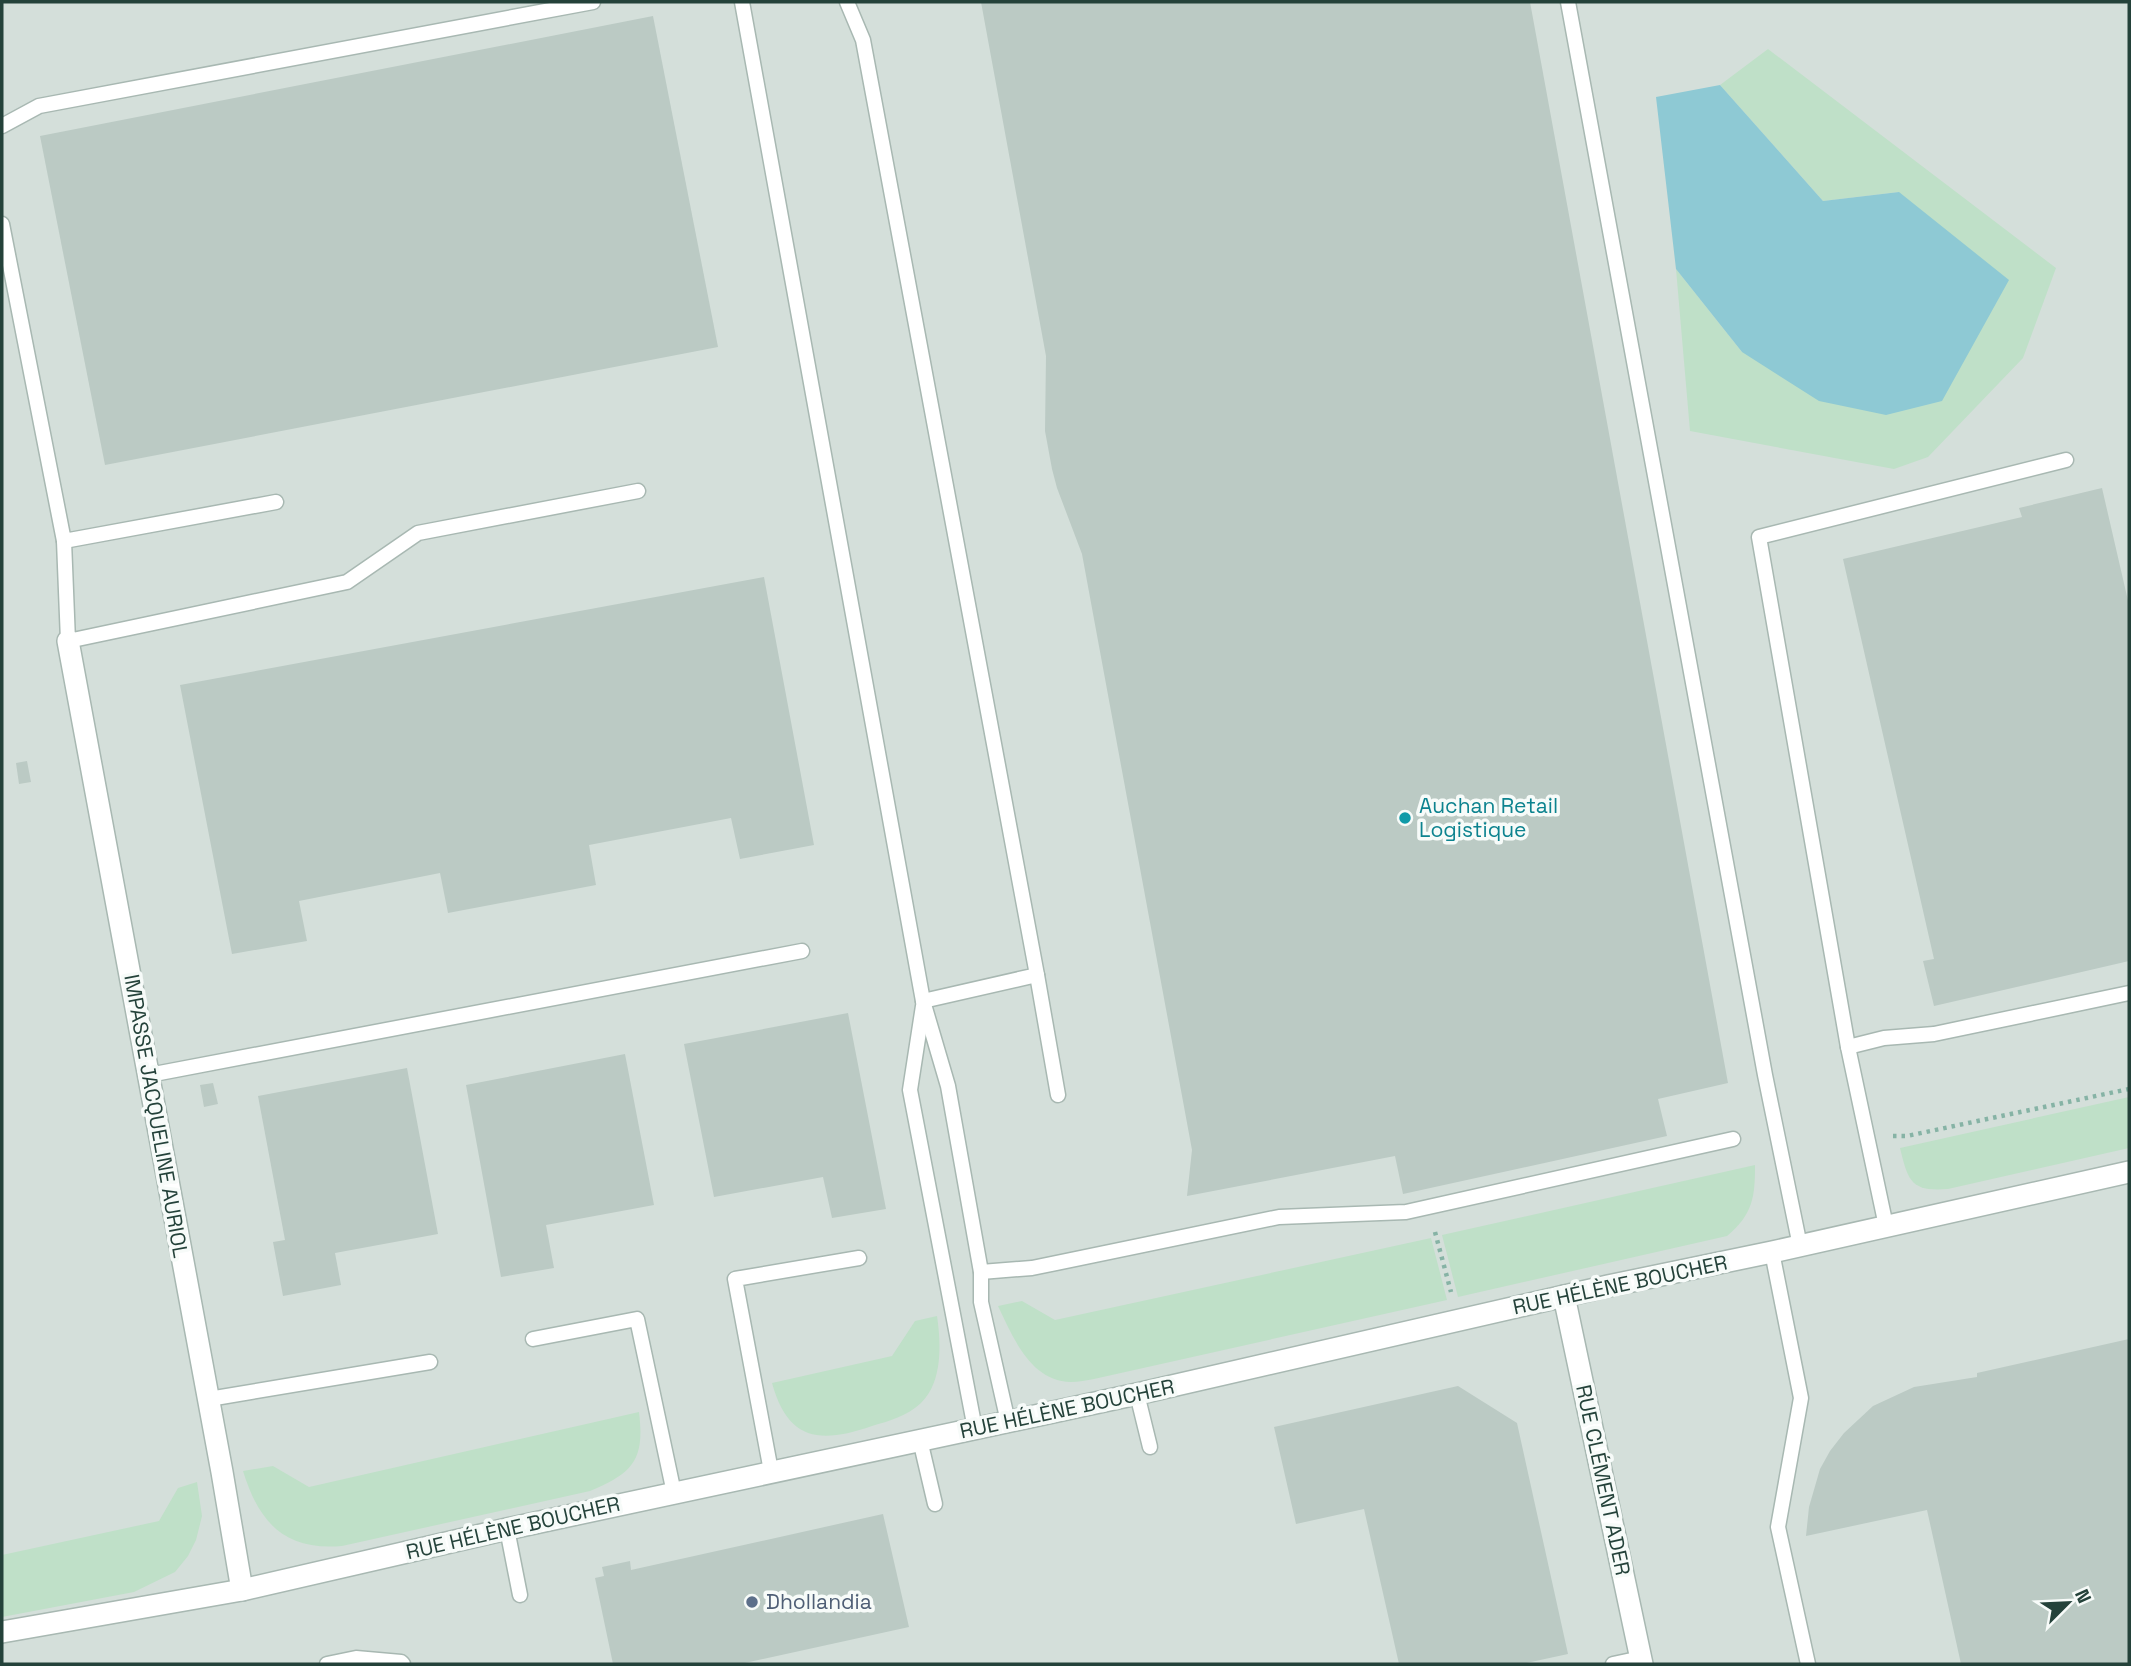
<svg xmlns="http://www.w3.org/2000/svg" width="2131" height="1666" font-family="'Space Grotesk',sans-serif">
<style>
.built{fill:#d4dfda}
.green{fill:#bfe0c8}
.water{fill:#8ec9d4}
.building{fill:#bbcac4}
.lines{fill:none;stroke-linecap:round;stroke-linejoin:round}
.lane-casing{stroke:#a8b8b2;stroke-width:17}
.street-casing{stroke:#a8b8b2;stroke-width:24}
.path{stroke:#86b3a5;stroke-width:4.5;stroke-dasharray:3.5 5;stroke-linecap:butt}
.lane{stroke:#fff;stroke-width:14}
.street{stroke:#fff;stroke-width:21}
.culture-dot{fill:#0f9aa8;stroke:#f7fbf9;stroke-width:2.5}
.service-dot{fill:#5c6f8a;stroke:#f7fbf9;stroke-width:2.5}
.labels{text-anchor:middle;stroke-width:7;stroke-linejoin:round;paint-order:stroke}
.culture-label{font-size:21px;fill:#0d838f;stroke:#f7fbf9;text-anchor:start}
.street-label{font-size:21px;fill:#24423a;stroke:#f7fbf9}
.service-label{font-size:21px;fill:#4e5e75;stroke:#f7fbf9;text-anchor:start}
</style>
<rect width="100%" height="100%" fill="#e6efeb"/>
<rect class="built" x="2" y="2" width="2127" height="1662"/>
<g class="green">
<polygon points="1768,49 2056,268 2023,358 1928,457 1894,469 1690,431 1676,269 1742,352 1899,192 1823,201 1720,85"/>
<path d="M2129,1097V1148L1948,1189C1911,1192 1908,1181 1900,1148Z"/>
<path d="M1755,1165C1755,1197 1753,1214 1727,1236L1458,1297L1442,1235Z"/>
<path d="M1431,1238L1447,1300L1094,1379C1087,1380 1078,1382 1071,1382C1030,1381 1013,1337 998,1306L1022,1301L1055,1320Z"/>
<path d="M937,1316C941,1343 943,1382 921,1403C907,1416 889,1421 872,1426C820,1444 788,1441 772,1383L892,1356L915,1321Z"/>
<path d="M639,1412C645,1460 633,1473 590,1491L342,1546C285,1551 259,1523 243,1471L273,1466L309,1487Z"/>
<polygon points="197,1482 202,1516 196,1540 188,1556 175,1572 134,1592 2,1617 2,1555 159,1521 178,1488"/>
</g>
<polygon class="water" points="1720,85 1823,201 1899,192 2009,280 1942,401 1886,415 1819,401 1742,352 1676,269 1656,97"/>
<g class="building">
<polygon points="981,2 1530,2 1728,1083 1658,1099 1667,1136 1403,1194 1395,1156 1187,1196 1192,1150 1082,554 1057,488 1052,469 1045,431 1046,356"/>
<polygon points="653,16 718,347 105,465 40,136"/>
<polygon points="2102,488 2129,605 2129,961 1934,1006 1923,961 1934,959 1843,559 2022,517 2019,508"/>
<polygon points="764,577 814,845 740,859 731,818 589,845 596,885 448,913 440,873 299,901 307,941 232,954 180,685"/>
<polygon points="27,761 31,782 19,784 16,763"/>
<polygon points="848,1013 886,1209 832,1218 823,1177 714,1197 684,1044"/>
<polygon points="625,1054 654,1205 546,1225 554,1268 501,1277 466,1085"/>
<polygon points="407,1068 438,1234 335,1253 341,1285 283,1296 273,1242 285,1240 258,1096"/>
<polygon points="213,1083 218,1104 204,1107 200,1085"/>
<polygon points="2129,1339 2129,1664 1961,1664 1927,1510 1806,1536 1809,1507 1820,1469 1830,1451 1844,1433 1873,1406 1914,1387 1977,1377 1977,1373"/>
<polygon points="1458,1386 1517,1423 1568,1654 1522,1664 1399,1664 1364,1509 1296,1524 1274,1427"/>
<polygon points="883,1514 909,1627 740,1664 613,1664 595,1578 604,1576 602,1567 630,1561 631,1570"/>
</g>
<g class="lines">
<g class="lane-casing">
<g id="lane">
<polyline points="742,2 923,1001 948,1086 981,1272 981,1302 1008,1422"/>
<polyline points="847,2 863,40 1037,975 923,1001"/>
<polyline points="1568,2 1765,1075 1800,1246"/>
<polyline points="2,126 39,106 593,2"/>
<polyline points="2,224 64,541 276,502"/>
<polyline points="64,541 68,641 347,582 418,533 638,491"/>
<polyline points="1037,975 1058,1095"/>
<polyline points="923,1006 910,1090 975,1429"/>
<polyline points="1848,1047 1884,1038 1934,1034 2129,993"/>
<polyline points="149,1075 802,951"/>
<polyline points="1886,1226 1848,1047 1759,537 2066,460"/>
<polyline points="1772,1252 1801,1398 1778,1527 1808,1664"/>
<polyline points="981,1272 1032,1268 1279,1217 1406,1212 1733,1139"/>
<polyline points="533,1339 637,1319 674,1493"/>
<polyline points="1137,1394 1150,1447"/>
<polyline points="209,1399 430,1362"/>
<polyline points="920,1440 935,1504"/>
<polyline points="771,1471 735,1279 859,1258"/>
<polyline points="507,1529 520,1595"/>
<polyline points="327,1664 356,1658 401,1662 403,1664"/>
<polyline points="1613,1664 1641,1658"/>
</g>
</g>
<g class="street-casing">
<g id="street">
<polyline points="68,641 222,1472 242,1590"/>
<polyline points="1564,1296 1642,1664"/>
<polyline points="2,1632 242,1590 507,1529 1137,1394 1608,1286 1772,1252 2129,1172"/>
</g>
</g>
<g class="path">
<polyline points="1893,1136 1907,1136 2129,1089"/>
<polyline points="1435,1232 1451,1292"/>
</g>
<use href="#lane" class="lane"/>
<use href="#street" class="street"/>
</g>
<circle class="culture-dot" cx="1405" cy="818" r="7"/>
<circle class="service-dot" cx="752" cy="1602" r="7"/>
<g class="labels">
<g class="culture-label">
<text x="1419" y="813">Auchan Retail<tspan x="1419" dy="24">Logistique</tspan></text>
</g>
<g class="street-label">
<text transform="translate(156 1116) rotate(80)" y="7">IMPASSE JACQUELINE AURIOL</text>
<text transform="translate(1620 1285) rotate(-12)" y="7">RUE HÉLÈNE BOUCHER</text>
<text transform="translate(1067 1409) rotate(-12)" y="7">RUE HÉLÈNE BOUCHER</text>
<text transform="translate(1603 1480) rotate(78)" y="7">RUE CLÉMENT ADER</text>
<text transform="translate(513 1528) rotate(-13)" y="7">RUE HÉLÈNE BOUCHER</text>
</g>
<g class="service-label">
<text x="766" y="1609">Dhollandia</text>
</g>
</g>
<rect width="2131" height="1666" fill="none" stroke="#24423a" stroke-width="7"/>
<g transform="translate(2068 1603) rotate(66)" stroke="#f7fbf9" stroke-width="5" paint-order="stroke">
<path d="M0-5L12 26L0 18L-12 26Z" fill="#24423a"/>
<text y="-10" font-size="19" font-weight="bold" text-anchor="middle" fill="#24423a">N</text>
</g>
</svg>
